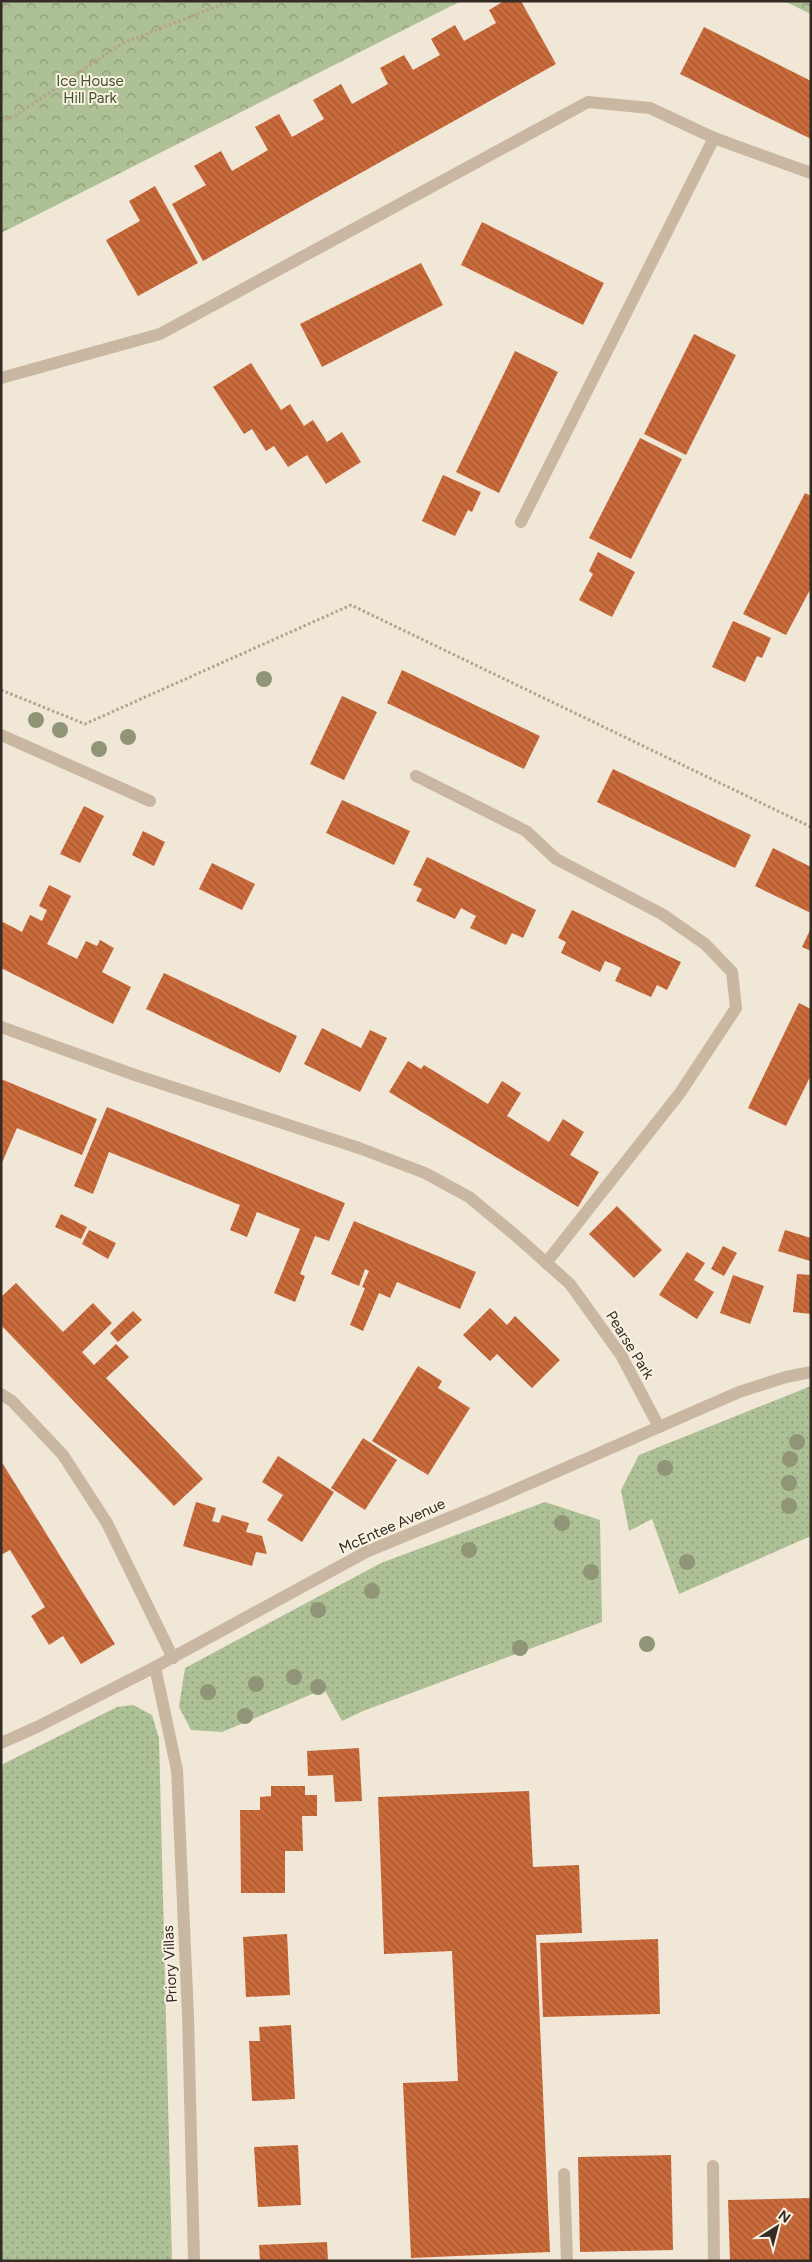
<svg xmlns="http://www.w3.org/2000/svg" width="812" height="2262" font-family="Figtree,sans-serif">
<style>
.grass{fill:url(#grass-dots)}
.forest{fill:url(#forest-crowns)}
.building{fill:url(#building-back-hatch)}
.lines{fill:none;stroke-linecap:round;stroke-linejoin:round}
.path{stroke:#b5a18c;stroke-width:3;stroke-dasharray:2.5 2.5;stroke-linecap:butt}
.lane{stroke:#c9b7a2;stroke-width:12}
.street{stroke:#c9b7a2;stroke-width:12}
.tree{fill:#8f9576}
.labels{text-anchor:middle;stroke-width:4;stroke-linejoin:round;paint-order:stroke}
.park-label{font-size:15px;fill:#3f5228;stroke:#f9f1e2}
.street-label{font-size:15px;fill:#342b25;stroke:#f9f1e2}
</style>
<defs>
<pattern id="grass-dots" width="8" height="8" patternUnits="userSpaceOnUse" patternTransform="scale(1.25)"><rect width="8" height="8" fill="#aec096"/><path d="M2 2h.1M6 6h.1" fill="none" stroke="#8e9c7a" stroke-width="1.8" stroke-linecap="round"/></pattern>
<pattern id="forest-crowns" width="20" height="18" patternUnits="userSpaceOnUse" patternTransform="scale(1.25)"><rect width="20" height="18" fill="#aec096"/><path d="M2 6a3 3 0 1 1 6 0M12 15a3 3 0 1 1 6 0" fill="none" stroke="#8e9c7a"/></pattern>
<pattern id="building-back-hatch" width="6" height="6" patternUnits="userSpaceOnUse" patternTransform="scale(1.25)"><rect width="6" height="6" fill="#ca6b3c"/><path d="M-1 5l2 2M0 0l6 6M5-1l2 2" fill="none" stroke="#a55832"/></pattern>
</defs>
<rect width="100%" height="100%" fill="#f1e7d6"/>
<g class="grass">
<polygon points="811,1386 811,1536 679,1594 652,1519 629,1531 621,1490 639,1455"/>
<polygon points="545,1502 600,1520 602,1622 363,1711 342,1721 324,1689 222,1732 191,1730 179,1707 185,1668 381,1563"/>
<polygon points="133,1705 152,1715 159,1738 172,2261 1,2261 1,1765 117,1707"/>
</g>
<g class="forest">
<polygon points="1,1 461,1 1,233"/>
<polygon points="784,1 811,1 811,14"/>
</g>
<g class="building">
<polygon points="504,1 521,1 556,64 203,261 172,204 206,185 194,166 221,151 232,171 268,150 255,127 279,114 292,137 324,119 313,100 341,84 352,104 388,84 380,68 404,55 413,70 440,55 431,39 455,25 464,41 496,23 489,10"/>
<polygon points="704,27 811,81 811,139 680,74"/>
<polygon points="155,186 198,263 138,296 106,240 140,221 129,201"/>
<polygon points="482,222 604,283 583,325 461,265"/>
<polygon points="421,263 443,305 322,367 300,324"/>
<polygon points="694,334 736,355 686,455 644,434"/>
<polygon points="515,351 558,372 499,493 456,472"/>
<polygon points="251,363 281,410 290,404 304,426 313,420 327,442 342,432 361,462 326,484 307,455 288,467 274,446 266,451 252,429 244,434 213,387"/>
<polygon points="640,438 682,459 631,559 589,538"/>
<polygon points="443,475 481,492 472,512 468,510 455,536 422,521"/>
<polygon points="805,493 811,496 811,588 786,635 743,614"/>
<polygon points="598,552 635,572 612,617 579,600 593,574 589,571"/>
<polygon points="733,621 771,638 762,658 757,656 745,682 712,667"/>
<polygon points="402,670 540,736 524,769 387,703"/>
<polygon points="342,696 377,712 344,780 310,764"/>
<polygon points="613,769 751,835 735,868 597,802"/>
<polygon points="342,800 410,831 394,865 326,833"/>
<polygon points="84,806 104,816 80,863 60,854"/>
<polygon points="143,831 165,842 154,866 132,855"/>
<polygon points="773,848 811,867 811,913 755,886"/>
<polygon points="427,857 536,910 523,938 512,933 506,945 470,928 476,916 461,908 455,919 416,901 422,889 413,885"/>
<polygon points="212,863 255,884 242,910 199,889"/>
<polygon points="49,885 71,896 47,944 77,959 86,941 97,946 100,940 114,948 102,972 131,987 113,1024 1,968 1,921 22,932 30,915 42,921 47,910 39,906"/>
<polygon points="572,910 681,962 667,990 657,985 651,997 615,981 621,968 613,964 605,961 600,972 561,953 566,942 558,938"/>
<polygon points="811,928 811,951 802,947"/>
<polygon points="164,973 297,1036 280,1073 146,1009"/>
<polygon points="799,1003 811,1009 811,1075 786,1126 748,1108"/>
<polygon points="322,1028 361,1048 370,1030 387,1038 360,1092 304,1064"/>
<polygon points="408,1061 421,1069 424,1065 488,1104 502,1081 521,1093 507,1116 549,1142 563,1119 584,1132 570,1155 599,1172 578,1207 389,1092"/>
<polygon points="1,1079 97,1119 82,1155 17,1128 1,1165"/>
<polygon points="107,1107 345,1203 329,1241 315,1236 300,1274 305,1276 295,1302 274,1293 300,1229 257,1212 247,1237 230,1230 240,1205 109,1152 93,1194 74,1186"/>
<polygon points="617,1206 662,1250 634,1278 589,1234"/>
<polygon points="61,1214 87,1227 81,1239 55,1227"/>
<polygon points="354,1221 476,1272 460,1309 397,1282 390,1298 379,1293 363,1331 350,1325 365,1288 362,1287 369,1271 365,1269 359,1286 331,1274"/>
<polygon points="89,1230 116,1243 108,1259 82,1244"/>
<polygon points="785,1230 811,1238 810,1261 778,1251"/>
<polygon points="723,1246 737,1253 724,1276 711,1269"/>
<polygon points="687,1252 705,1263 694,1280 714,1292 697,1319 659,1295"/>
<polygon points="797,1274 811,1275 811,1314 793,1312"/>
<polygon points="733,1275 764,1286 750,1324 720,1313"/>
<polygon points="16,1283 63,1332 93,1303 112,1323 82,1352 94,1365 116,1344 129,1357 106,1378 203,1479 174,1506 1,1325 1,1297"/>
<polygon points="490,1308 507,1325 515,1316 560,1360 532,1388 497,1354 490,1361 463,1335"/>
<polygon points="133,1311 142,1320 118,1342 110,1333"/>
<polygon points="418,1366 442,1381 438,1388 470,1408 428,1475 372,1441"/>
<polygon points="363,1438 397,1460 365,1510 331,1488"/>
<polygon points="278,1456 334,1492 302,1542 267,1520 283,1495 262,1482"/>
<polygon points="1,1461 115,1644 81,1664 63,1636 49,1645 31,1616 45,1607 10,1550 1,1555"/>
<polygon points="196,1502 216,1508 212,1521 219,1523 222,1515 249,1523 246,1532 262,1536 267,1554 256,1552 252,1566 183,1546"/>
<polygon points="359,1748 362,1801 335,1802 333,1775 308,1776 307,1751"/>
<polygon points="271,1786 305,1786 305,1795 317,1795 317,1816 302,1816 303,1851 285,1851 285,1893 241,1893 240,1810 260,1810 260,1797 271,1796"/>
<polygon points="529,1791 533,1867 579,1865 582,1933 536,1935 550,2252 411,2258 403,2083 458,2081 452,1951 384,1954 378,1797"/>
<polygon points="287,1934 290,1995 246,1997 243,1937"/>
<polygon points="658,1939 660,2014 543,2017 540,1943"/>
<polygon points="291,2025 295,2099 252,2101 249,2041 260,2041 259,2027"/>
<polygon points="298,2145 301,2205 258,2207 254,2147"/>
<polygon points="671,2155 673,2250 580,2252 578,2157"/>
<polygon points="811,2198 811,2261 730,2261 728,2200"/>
<polygon points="327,2242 328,2261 260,2261 259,2245"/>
</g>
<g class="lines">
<g class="path">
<polyline points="1,122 16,115 123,43 231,1"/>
<polyline points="1,690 85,724 351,605 811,827"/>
</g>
<g class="lane">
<polyline points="1,735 150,801"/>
<polyline points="713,2166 714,2261"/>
<polyline points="564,2174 567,2261"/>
</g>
<g class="street">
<polyline points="1,378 160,334 588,102 650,108 714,138 811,173"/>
<polyline points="521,522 714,138"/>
<polyline points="416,776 526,831 556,859 662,914 705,944 732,972 736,1008 680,1093 546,1263"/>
<polyline points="1,1027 135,1075 359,1148 425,1173 469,1197 515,1235 570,1284 621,1355 659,1427"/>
<polyline points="1,1394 12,1401 63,1455 107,1523 173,1658"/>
<polyline points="155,1667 177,1770 188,2015 194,2261"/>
<polyline points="1,1743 37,1727 155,1667 366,1552 492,1500 739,1392 786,1377 811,1372"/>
</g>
</g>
<g class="tree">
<circle cx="264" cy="679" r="8"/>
<circle cx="36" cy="720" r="8"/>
<circle cx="60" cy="730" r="8"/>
<circle cx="128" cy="737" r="8"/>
<circle cx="99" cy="749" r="8"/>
<circle cx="797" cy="1442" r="8"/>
<circle cx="790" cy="1459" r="8"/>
<circle cx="665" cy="1468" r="8"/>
<circle cx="789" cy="1483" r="8"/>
<circle cx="789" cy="1506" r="8"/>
<circle cx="562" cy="1523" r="8"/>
<circle cx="469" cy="1550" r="8"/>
<circle cx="687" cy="1562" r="8"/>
<circle cx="591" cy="1572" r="8"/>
<circle cx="372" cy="1591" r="8"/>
<circle cx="318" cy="1610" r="8"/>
<circle cx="647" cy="1644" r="8"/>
<circle cx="520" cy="1648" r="8"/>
<circle cx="294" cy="1677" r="8"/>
<circle cx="256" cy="1684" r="8"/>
<circle cx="318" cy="1687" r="8"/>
<circle cx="208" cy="1692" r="8"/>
<circle cx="245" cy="1716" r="8"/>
</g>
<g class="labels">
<g class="park-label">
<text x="90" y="86">Ice House<tspan x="90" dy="17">Hill Park</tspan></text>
</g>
<g class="street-label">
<text transform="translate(630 1345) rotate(58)" y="5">Pearse Park</text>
<text transform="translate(392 1526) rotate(-24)" y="5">McEntee Avenue</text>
<text transform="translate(170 1964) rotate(-93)" y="5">Priory Villas</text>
</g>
</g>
<rect width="812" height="2262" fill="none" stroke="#342b25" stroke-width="5"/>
<g transform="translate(777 2227) rotate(36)" stroke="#f9f1e2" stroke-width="4" paint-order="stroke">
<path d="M0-4L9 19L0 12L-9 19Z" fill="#342b25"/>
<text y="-8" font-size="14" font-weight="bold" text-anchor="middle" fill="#342b25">N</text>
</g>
</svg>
